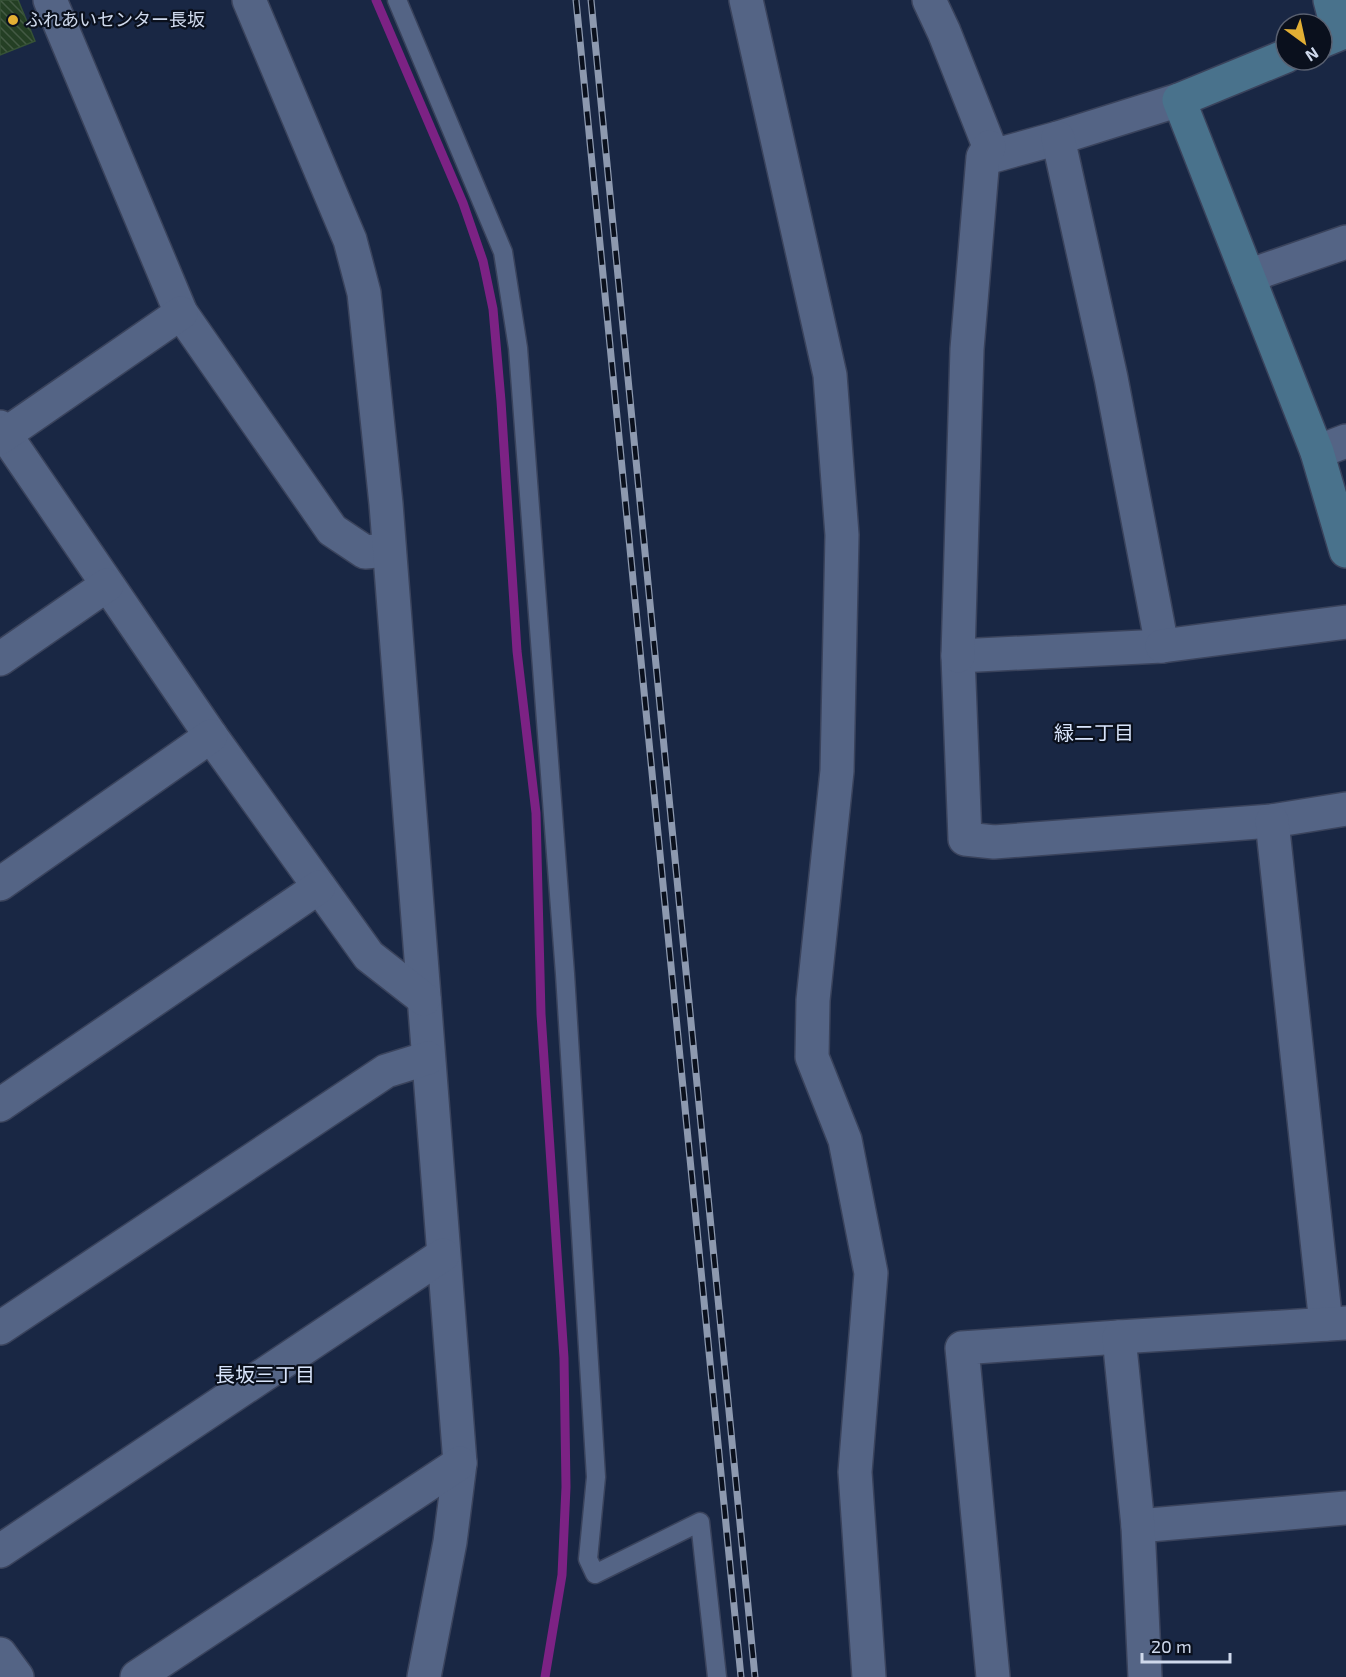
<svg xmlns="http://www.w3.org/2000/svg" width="1346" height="1677" font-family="'Exo 2','Noto Sans JP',sans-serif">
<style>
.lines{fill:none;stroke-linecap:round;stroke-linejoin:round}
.stream{stroke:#7c2284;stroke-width:9}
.building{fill:url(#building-back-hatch);stroke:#365236;stroke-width:1.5}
.lane-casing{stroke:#3a435c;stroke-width:21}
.street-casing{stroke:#3a435c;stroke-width:36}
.secondary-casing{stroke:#3a435c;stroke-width:36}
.lane{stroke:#546485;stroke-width:18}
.street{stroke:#546485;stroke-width:33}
.secondary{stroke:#49728c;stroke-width:33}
.rail-casing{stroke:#8d99af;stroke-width:7}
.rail{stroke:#0a101d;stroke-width:4.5;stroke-dasharray:14;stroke-linecap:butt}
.poi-dot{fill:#e2af34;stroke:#0a101d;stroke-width:2}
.labels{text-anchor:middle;stroke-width:4.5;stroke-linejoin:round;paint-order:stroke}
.poi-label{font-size:18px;fill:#cfd9ec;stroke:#0a101d;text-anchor:start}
.neighbourhood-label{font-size:20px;fill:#d8e4fb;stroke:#0a101d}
</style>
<defs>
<pattern id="building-back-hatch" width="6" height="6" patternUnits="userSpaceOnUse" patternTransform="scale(1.5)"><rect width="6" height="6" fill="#243f24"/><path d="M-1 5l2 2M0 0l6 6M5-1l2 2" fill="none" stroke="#435a44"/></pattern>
</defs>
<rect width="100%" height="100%" fill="#192744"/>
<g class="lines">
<polyline class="stream" points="376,0 463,203 483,261 493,309 501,401 517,651 536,813 541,1014 564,1358 566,1487 562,1575 545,1677"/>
</g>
<polygon class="building" points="0,0 18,0 35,41 0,55"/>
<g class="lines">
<g class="lane-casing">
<polyline id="lane" points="397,0 503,252 518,348 565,974 596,1477 588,1559 595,1574 700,1522 717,1677"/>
</g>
<g class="street-casing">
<g id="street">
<polyline points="50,0 181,313 332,530 365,552 389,550"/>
<polyline points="249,0 350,240 364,293 386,504 460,1463 450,1542 424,1677"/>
<polyline points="746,0 830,375 842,535 837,771 813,1000 812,1057 845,1140 871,1273 855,1472 869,1677"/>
<polyline points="929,0 944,32 993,156 1058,138 1179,100"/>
<polyline points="1058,138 1111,378 1162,646 958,656 965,839 994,842 1272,821 1346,809"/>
<polyline points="1248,276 1346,242"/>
<polyline points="0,427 211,736 369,956 424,999"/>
<polyline points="0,438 181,313"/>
<polyline points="1317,452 1346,441"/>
<polyline points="1162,646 1346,622"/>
<polyline points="958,656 967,349 983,157 989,147"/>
<polyline points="0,659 107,585"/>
<polyline points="1272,821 1326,1324"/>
<polyline points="0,884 211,736"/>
<polyline points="0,1105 319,887"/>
<polyline points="0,1328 386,1071 428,1058"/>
<polyline points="1138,1526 1346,1508"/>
<polyline points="0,1551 443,1255"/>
<polyline points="0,1654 17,1677"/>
<polyline points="137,1677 460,1463"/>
<polyline points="993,1677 962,1348 1119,1337"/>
<polyline points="1145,1677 1138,1526 1119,1337 1346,1323"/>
</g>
</g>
<g class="secondary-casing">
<g id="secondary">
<polyline points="1322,41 1339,34 1330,0"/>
<polyline points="1286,56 1179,100 1317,452 1346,551"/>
</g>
</g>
<use href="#lane" class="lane"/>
<use href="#street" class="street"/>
<use href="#secondary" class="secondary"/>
<g class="rail-casing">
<g id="rail">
<polyline points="576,0 741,1677"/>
<polyline points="591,0 755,1677"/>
</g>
</g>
<use href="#rail" class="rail"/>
</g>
<circle class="poi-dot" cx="13" cy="20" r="6"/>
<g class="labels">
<g class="poi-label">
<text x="25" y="26">ふれあいセンター長坂</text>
</g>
<g class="neighbourhood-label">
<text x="1094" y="740">緑二丁目</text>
<text x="265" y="1382">長坂三丁目</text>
</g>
</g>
<g transform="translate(1304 42) rotate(147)"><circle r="28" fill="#0a101d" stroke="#596070" stroke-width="1.5"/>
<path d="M0-4.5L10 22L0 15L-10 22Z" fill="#e2af34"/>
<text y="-9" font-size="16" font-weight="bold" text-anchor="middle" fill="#cfd9ec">N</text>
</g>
<path d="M1142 1653v9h88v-9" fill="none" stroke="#cfd9ec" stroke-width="3"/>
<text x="1151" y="1653" font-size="18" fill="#cfd9ec" stroke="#0a101d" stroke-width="4.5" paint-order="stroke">20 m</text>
</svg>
